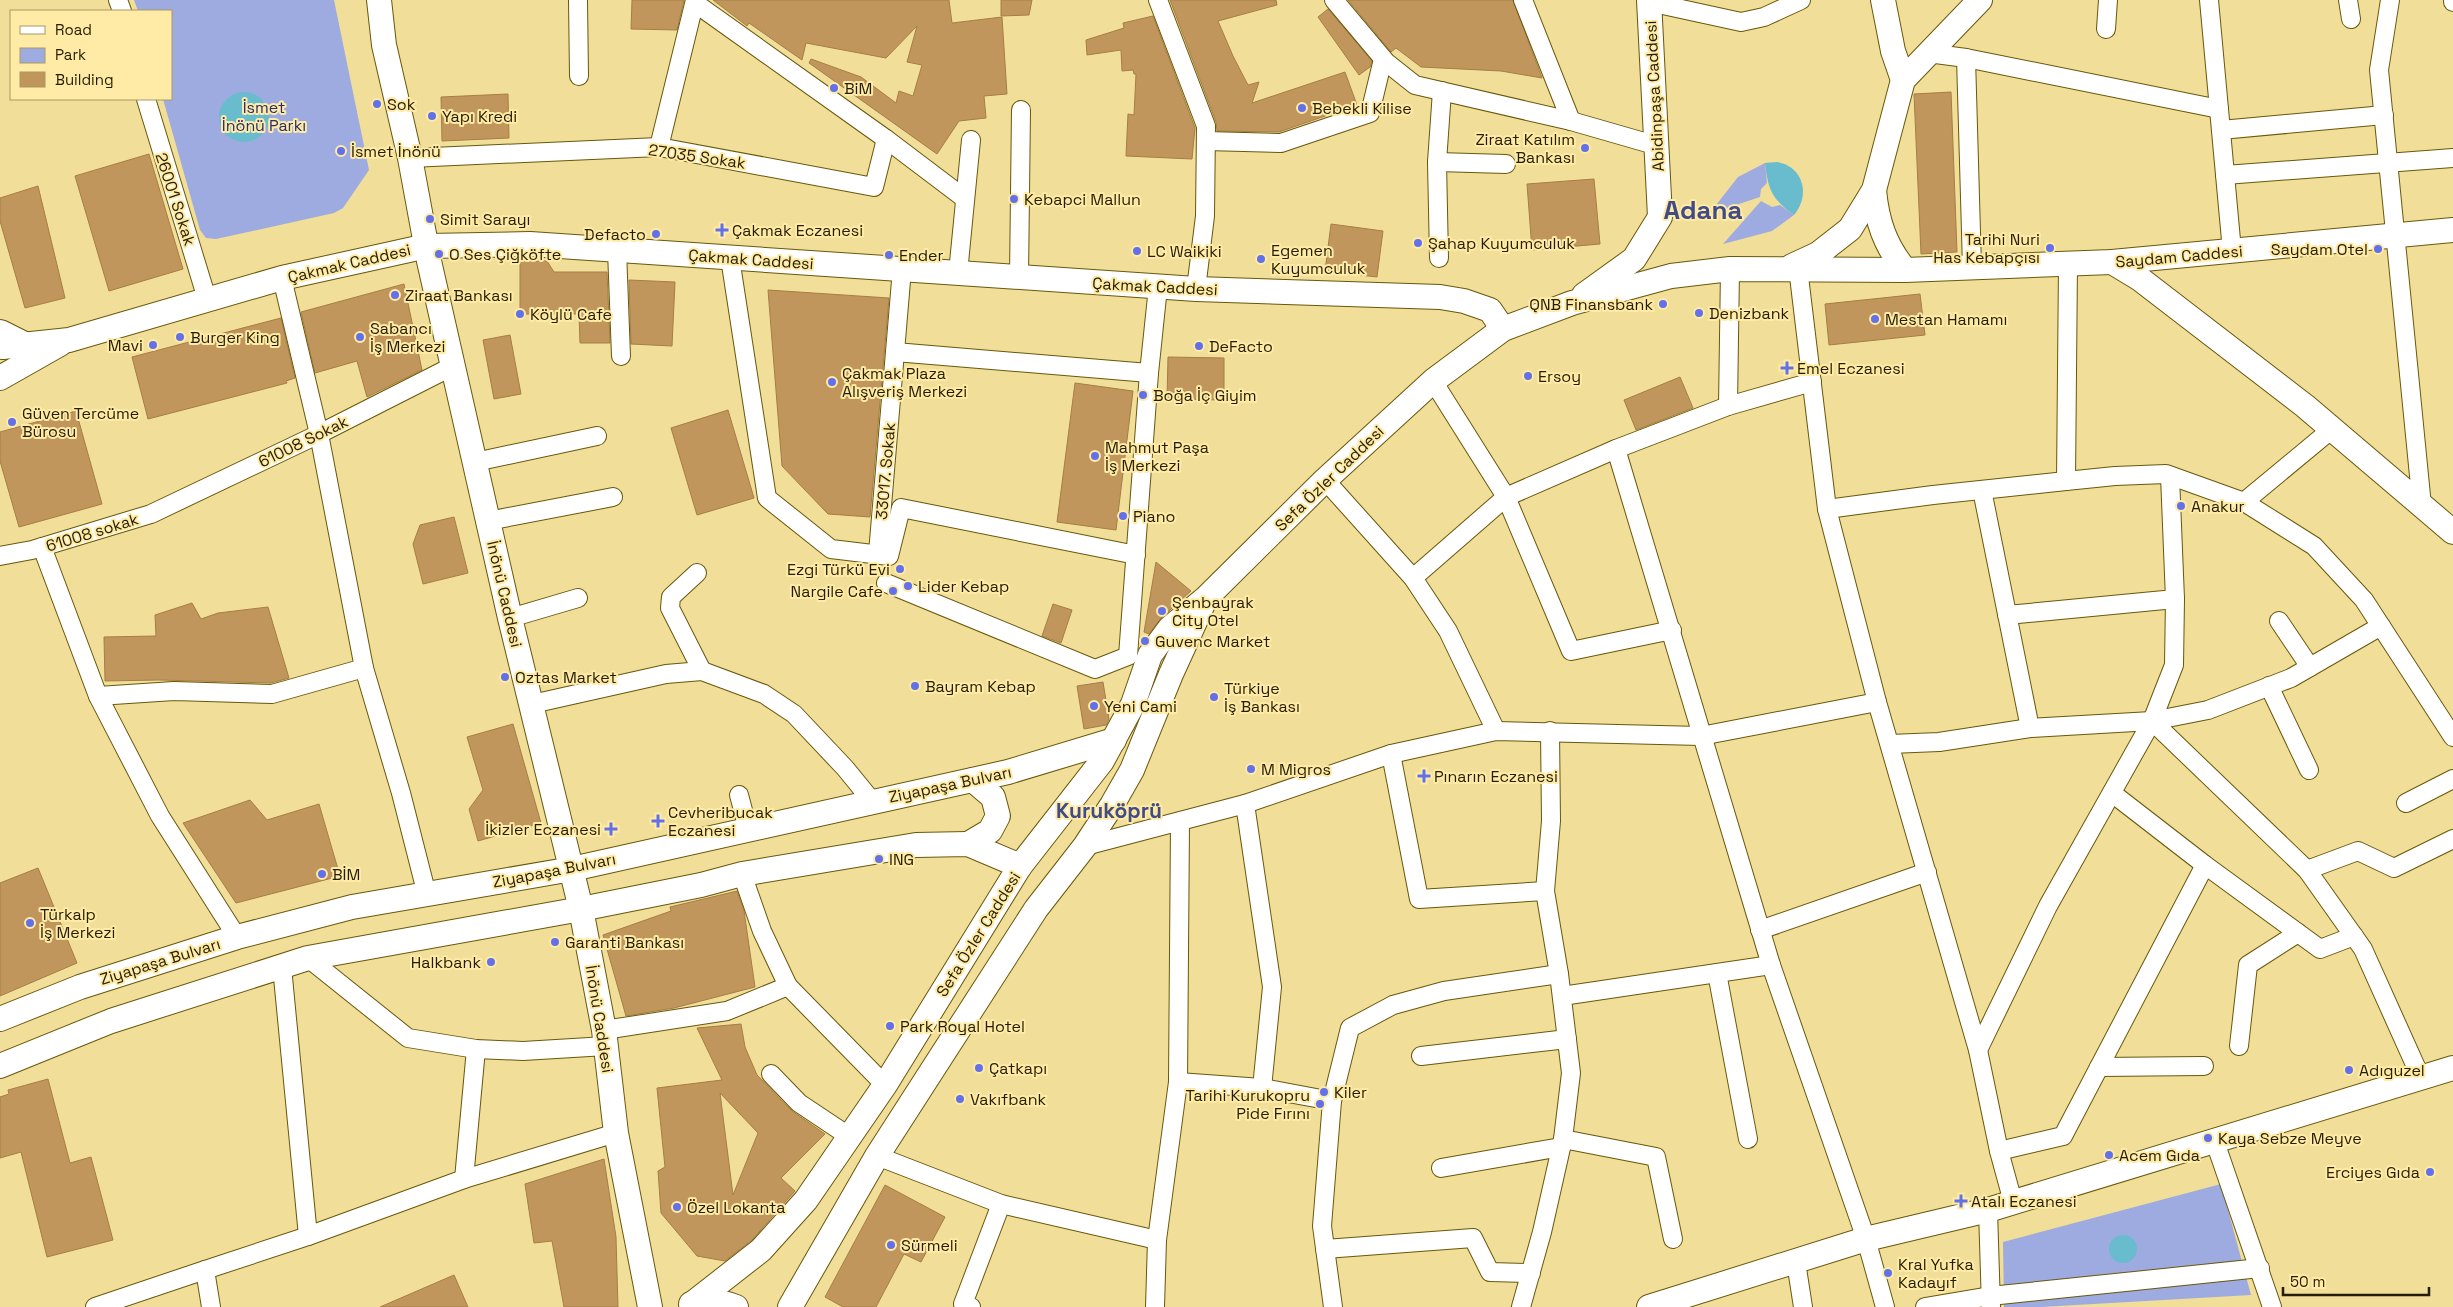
<svg xmlns="http://www.w3.org/2000/svg" width="2453" height="1307" font-family="'Space Grotesk',sans-serif">
<style>
.green{fill:#9eabe0}
.water{fill:#69bbce}
.building{fill:#c0965d;stroke:#a67e44;fill-rule:evenodd}
.lines{fill:none;stroke-linecap:round;stroke-linejoin:round}
.street-casing{stroke:#69570a;stroke-width:20}
.secondary-casing{stroke:#69570a;stroke-width:26}
.highway-casing{stroke:#69570a;stroke-width:30}
.street{stroke:#fff;stroke-width:18}
.secondary{stroke:#fff;stroke-width:24}
.highway{stroke:#fff;stroke-width:28}
.poi-dot{fill:#6271e9;stroke:#ffeba5;stroke-width:2}
.labels{text-anchor:middle;stroke-width:4;stroke-linejoin:round;paint-order:stroke}
.poi-label{font-size:16px;fill:#241d01;stroke:#ffeba5;text-anchor:start}
.street-label{font-size:16px;fill:#241d01;stroke:#ffeba5}
.park-label{font-size:16px;fill:#272d70;stroke:#ffeba5}
.district-label{font-size:21px;font-weight:bold;fill:#414b87;stroke:#ffeba5}
.town-label{font-size:26px;font-weight:bold;fill:#414b87;stroke:#ffeba5}
</style>
<rect width="100%" height="100%" fill="#f1de99"/>
<g class="green">
<polygon points="134,0 334,0 369,170 343,208 334,213 216,239 206,238 200,230 163,99 171,99 171,11 138,11"/>
<polygon points="1765,163 1767,183 1761,189 1760,197 1709,214 1738,177"/>
<polygon points="1761,201 1772,207 1780,205 1794,215 1772,231 1723,244"/>
<polygon points="2221,1184 2251,1295 2041,1307 2004,1307 2003,1242"/>
</g>
<g class="water">
<circle cx="244" cy="117" r="25"/>
<path d="M1777,162C1803,166 1811,195 1794,215C1772,199 1768,190 1765,163Z"/>
<circle cx="2123" cy="1249" r="14"/>
</g>
<g class="building">
<polygon points="632,0 684,0 677,30 631,29"/>
<polygon points="713,0 949,0 952,23 1002,17 1007,94 984,96 986,118 959,121 937,154 809,63 811,59 861,77 896,103 899,91 913,96 922,65 907,62 917,26 886,58 806,43 802,60 749,23 747,26"/>
<polygon points="1001,0 1032,0 1029,15 1001,16"/>
<polygon points="1170,0 1276,0 1277,5 1218,21 1233,56 1248,85 1259,82 1252,103 1345,72 1357,105 1279,132 1217,131 1216,122"/>
<polygon points="1348,0 1513,0 1542,78 1501,71 1421,67 1396,48 1391,52"/>
<polygon points="1328,9 1372,61 1370,67 1359,75 1318,17"/>
<polygon points="1153,16 1195,128 1192,159 1126,156 1128,114 1134,115 1136,74 1134,74 1133,70 1122,71 1121,50 1087,55 1086,40 1124,28 1123,23"/>
<polygon points="1951,92 1957,252 1921,254 1914,94"/>
<polygon points="508,94 509,138 442,141 441,97"/>
<polygon points="149,154 183,269 109,291 75,176"/>
<polygon points="1594,179 1600,244 1532,250 1527,184"/>
<polygon points="38,186 65,298 25,308 0,221 0,198"/>
<polygon points="1331,224 1383,231 1377,277 1325,271"/>
<polygon points="520,261 547,261 554,272 607,272 610,343 580,343 579,314 520,314"/>
<polygon points="629,280 675,282 672,346 631,344"/>
<polygon points="404,284 422,370 367,397 357,361 315,373 301,312"/>
<polygon points="768,290 889,298 870,517 828,514 782,466"/>
<polygon points="1920,294 1925,335 1829,345 1825,304"/>
<polygon points="281,318 295,378 286,381 287,383 148,419 132,357"/>
<polygon points="510,335 521,394 494,399 483,340"/>
<polygon points="1168,357 1224,358 1224,400 1167,399"/>
<polygon points="1680,377 1693,408 1636,430 1624,400"/>
<polygon points="1075,383 1133,391 1116,530 1057,522"/>
<polygon points="728,410 754,498 697,515 671,428"/>
<polygon points="76,411 102,504 19,527 0,461 0,432"/>
<polygon points="454,517 468,573 423,584 413,544 420,525"/>
<polygon points="1156,562 1191,591 1161,618 1149,634 1144,632"/>
<polygon points="192,603 201,619 218,613 268,607 289,678 271,683 159,680 105,681 104,637 156,636 155,615"/>
<polygon points="1053,604 1072,610 1061,643 1042,636"/>
<polygon points="1103,682 1109,719 1106,725 1084,729 1077,686"/>
<polygon points="513,724 541,823 478,841 469,809 483,790 467,737"/>
<polygon points="250,800 267,820 319,804 340,876 236,903 183,823"/>
<polygon points="38,868 77,963 0,996 0,883"/>
<polygon points="737,891 744,911 755,987 674,1008 626,1016 603,935 671,911 670,907"/>
<path d="M741,1024L745,1047L757,1075L792,1111L825,1134L781,1178L795,1191L752,1240L725,1261L697,1256L661,1213L658,1171L665,1167L657,1088L722,1080L697,1028ZM720,1093L758,1133L733,1195Z"/>
<polygon points="48,1079 70,1163 91,1157 113,1240 47,1257 21,1152 0,1158 0,1097 9,1094 8,1090"/>
<polygon points="604,1159 616,1237 618,1307 564,1307 552,1241 534,1243 525,1184"/>
<polygon points="885,1185 945,1217 921,1262 904,1254 876,1307 843,1307 825,1297"/>
<polygon points="454,1275 468,1307 380,1307"/>
</g>
<g class="lines">
<g class="street-casing">
<g id="street">
<polyline points="118,0 122,11"/>
<polyline points="578,0 579,76"/>
<polyline points="1158,0 1206,126 1205,216 1196,289"/>
<polyline points="1334,0 1386,62 1415,85 1571,121 1658,146"/>
<polyline points="1523,0 1571,121"/>
<polyline points="2209,0 2232,251"/>
<polyline points="2348,0 2351,19"/>
<polyline points="2390,0 2379,70 2422,506"/>
<polyline points="2453,0 2453,2"/>
<polyline points="1649,2 1741,22 1764,17 1801,0"/>
<polyline points="695,3 886,139 964,198"/>
<polyline points="2106,29 2108,0"/>
<polyline points="1928,53 1966,58 2219,109"/>
<polyline points="1966,58 1972,267"/>
<polyline points="146,99 207,299"/>
<polyline points="2221,130 2384,115"/>
<polyline points="1206,141 1281,143 1370,113 1383,59"/>
<polyline points="659,147 695,0"/>
<polyline points="410,158 659,147 874,187 886,139"/>
<polyline points="1437,162 1506,164"/>
<polyline points="2225,175 2453,158"/>
<polyline points="617,250 621,356"/>
<polyline points="730,258 767,498 831,549 889,556 901,508 1136,555"/>
<polyline points="1439,258 1437,162 1442,91"/>
<polyline points="1798,268 1827,509 1877,702 1978,1050 1999,1151 2013,1202"/>
<polyline points="958,273 971,140"/>
<polyline points="1019,277 1021,110"/>
<polyline points="282,278 319,434 364,668 401,793 427,895"/>
<polyline points="895,352 1149,373"/>
<polyline points="1433,381 1506,497 1571,651 1672,630"/>
<polyline points="1728,406 1730,269"/>
<polyline points="1616,449 1771,965 1866,1239 1885,1307"/>
<polyline points="475,462 597,436"/>
<polyline points="1325,480 1413,578 1448,631 1496,731"/>
<polyline points="2066,481 2068,264"/>
<polyline points="1982,490 2030,728"/>
<polyline points="2244,502 2332,429"/>
<polyline points="1827,509 1933,495 2066,481 2115,476 2166,474 2244,502 2314,546 2364,600 2453,737"/>
<polyline points="488,521 613,497"/>
<polyline points="42,547 98,696 160,816 237,937"/>
<polyline points="878,553 902,269"/>
<polyline points="0,556 32,550 151,514 319,434 453,366"/>
<polyline points="697,573 671,597 670,608 702,671"/>
<polyline points="1413,578 1506,497 1616,449 1728,406 1812,382"/>
<polyline points="886,583 1095,669 1128,656 1149,373 1158,287"/>
<polyline points="2007,615 2175,599"/>
<polyline points="510,618 578,598"/>
<polyline points="2279,621 2310,667"/>
<polyline points="2269,686 2309,770"/>
<polyline points="98,696 174,691 272,694 364,668"/>
<polyline points="532,704 666,674 702,671 764,694 794,714 845,768 872,801"/>
<polyline points="2152,721 2307,870 2363,949 2421,1078"/>
<polyline points="1890,744 1939,742 2030,728 2152,721 2208,710 2291,678 2381,626"/>
<polyline points="1391,754 1419,899 1545,891"/>
<polyline points="2112,793 2205,865 2320,949 2354,936"/>
<polyline points="739,795 748,829"/>
<polyline points="2406,803 2453,779"/>
<polyline points="1245,804 1272,987 1262,1088"/>
<polyline points="1085,846 1245,804 1391,754 1496,731 1701,736 1877,702"/>
<polyline points="2307,870 2358,851 2394,868 2453,839"/>
<polyline points="742,874 762,931 788,986"/>
<polyline points="1760,930 1927,872"/>
<polyline points="308,958 408,1038 476,1049 523,1051 606,1046"/>
<polyline points="282,967 308,1236 464,1179 616,1133"/>
<polyline points="1717,973 1748,1139"/>
<polyline points="1562,996 1771,965"/>
<polyline points="604,1030 727,1011 788,986 885,1085"/>
<polyline points="2239,1046 2248,965 2298,933"/>
<polyline points="1978,1050 2048,906 2152,721 2174,665 2175,599 2170,476"/>
<polyline points="1421,1056 1567,1039"/>
<polyline points="2099,1067 2204,1066"/>
<polyline points="771,1074 799,1103 850,1137"/>
<polyline points="1178,1082 1262,1088 1332,1101"/>
<polyline points="1563,1139 1656,1157 1673,1239"/>
<polyline points="2215,1142 2272,1307"/>
<polyline points="1999,1151 2063,1136 2205,865"/>
<polyline points="877,1156 1001,1204 1157,1240"/>
<polyline points="1441,1168 1561,1147"/>
<polyline points="464,1179 476,1049"/>
<polyline points="1988,1210 1991,1307"/>
<polyline points="1325,1249 1473,1238 1490,1272 1531,1273"/>
<polyline points="1796,1262 1803,1307"/>
<polyline points="205,1270 308,1236"/>
<polyline points="95,1307 205,1270 211,1307"/>
<polyline points="971,1307 963,1304 1001,1204"/>
<polyline points="1155,1307 1157,1240 1178,1082 1180,823"/>
<polyline points="1333,1307 1322,1226 1332,1101 1350,1028 1393,1005 1444,991 1559,974"/>
<polyline points="1521,1307 1542,1232 1563,1139 1571,1073 1559,974 1545,891 1551,821 1550,731"/>
<polyline points="1925,1307 1990,1296 2260,1268"/>
</g>
</g>
<g class="secondary-casing">
<g id="secondary">
<polyline points="379,0 384,45 410,158 429,261 510,618 581,909 604,1030 616,1133 650,1307"/>
<polyline points="1883,0 1893,51 1903,80"/>
<path d="M1874,190C1877,222 1885,245 1905,270"/>
<polyline points="2112,262 2140,279 2305,406 2453,532"/>
<polyline points="1792,266 1818,254 1850,229 1874,190 1903,80 1980,0"/>
<polyline points="1584,295 1634,259 1660,217 1649,0"/>
<polyline points="3,347 69,340 282,278 427,246 530,244 1196,289 1440,297 1464,301 1490,310 1503,329"/>
<polyline points="0,378 60,344"/>
<polyline points="968,844 990,831 998,816 993,797 973,780"/>
<polyline points="0,1019 80,987 237,937 352,907 572,869 1008,772 1114,740"/>
<polyline points="0,1066 111,1021 308,958 581,909 701,885 742,874 916,845 968,844 1020,866"/>
<path d="M691,1304C707,1299 721,1301 736,1307"/>
<polyline points="692,1304 761,1250 806,1200 885,1085 1020,866 1102,761 1133,704 1150,655 1170,628 1206,598 1325,480 1433,381 1503,329 1572,303 1671,276 1730,269 1905,270 2112,262 2453,230"/>
<polyline points="790,1307 877,1156 1036,909 1085,846 1112,805 1132,770 1171,674 1203,604"/>
<polyline points="1649,1307 1866,1239 1988,1210 2453,1068"/>
</g>
</g>
<g class="highway-casing">
<polyline id="highway" points="0,334 22,345"/>
</g>
<use href="#street" class="street"/>
<use href="#secondary" class="secondary"/>
<use href="#highway" class="highway"/>
</g>
<g class="poi-dot">
<circle cx="834" cy="88" r="5"/>
<circle cx="377" cy="104" r="5"/>
<circle cx="1302" cy="108" r="5"/>
<circle cx="432" cy="116" r="5"/>
<circle cx="1585" cy="148" r="5"/>
<circle cx="341" cy="151" r="5"/>
<circle cx="1014" cy="199" r="5"/>
<circle cx="430" cy="219" r="5"/>
<path d="M719.5 222.5h5v5h5v5h-5v5h-5v-5h-5v-5h5z"/>
<circle cx="656" cy="234" r="5"/>
<circle cx="1418" cy="243" r="5"/>
<circle cx="2050" cy="248" r="5"/>
<circle cx="2378" cy="249" r="5"/>
<circle cx="1137" cy="251" r="5"/>
<circle cx="439" cy="254" r="5"/>
<circle cx="889" cy="255" r="5"/>
<circle cx="1261" cy="259" r="5"/>
<circle cx="395" cy="295" r="5"/>
<circle cx="1663" cy="304" r="5"/>
<circle cx="1699" cy="313" r="5"/>
<circle cx="520" cy="314" r="5"/>
<circle cx="1875" cy="319" r="5"/>
<circle cx="180" cy="337" r="5"/>
<circle cx="360" cy="337" r="5"/>
<circle cx="153" cy="345" r="5"/>
<circle cx="1199" cy="346" r="5"/>
<path d="M1784.5 360.5h5v5h5v5h-5v5h-5v-5h-5v-5h5z"/>
<circle cx="1528" cy="376" r="5"/>
<circle cx="832" cy="382" r="5"/>
<circle cx="1143" cy="395" r="5"/>
<circle cx="12" cy="422" r="5"/>
<circle cx="1095" cy="456" r="5"/>
<circle cx="2181" cy="506" r="5"/>
<circle cx="1123" cy="516" r="5"/>
<circle cx="900" cy="569" r="5"/>
<circle cx="908" cy="586" r="5"/>
<circle cx="893" cy="591" r="5"/>
<circle cx="1162" cy="611" r="5"/>
<circle cx="1145" cy="641" r="5"/>
<circle cx="505" cy="677" r="5"/>
<circle cx="915" cy="686" r="5"/>
<circle cx="1214" cy="697" r="5"/>
<circle cx="1094" cy="706" r="5"/>
<circle cx="1251" cy="769" r="5"/>
<path d="M1421.5 768.5h5v5h5v5h-5v5h-5v-5h-5v-5h5z"/>
<path d="M655.5 813.5h5v5h5v5h-5v5h-5v-5h-5v-5h5z"/>
<path d="M608.5 821.5h5v5h5v5h-5v5h-5v-5h-5v-5h5z"/>
<circle cx="879" cy="859" r="5"/>
<circle cx="322" cy="874" r="5"/>
<circle cx="30" cy="923" r="5"/>
<circle cx="555" cy="942" r="5"/>
<circle cx="491" cy="962" r="5"/>
<circle cx="890" cy="1026" r="5"/>
<circle cx="979" cy="1068" r="5"/>
<circle cx="2349" cy="1070" r="5"/>
<circle cx="1324" cy="1092" r="5"/>
<circle cx="960" cy="1099" r="5"/>
<circle cx="1320" cy="1104" r="5"/>
<circle cx="2208" cy="1138" r="5"/>
<circle cx="2109" cy="1155" r="5"/>
<circle cx="2430" cy="1172" r="5"/>
<path d="M1958.5 1193.5h5v5h5v5h-5v5h-5v-5h-5v-5h5z"/>
<circle cx="677" cy="1207" r="5"/>
<circle cx="891" cy="1245" r="5"/>
<circle cx="1888" cy="1273" r="5"/>
</g>
<g class="labels">
<g class="poi-label">
<text x="844" y="94">BiM</text>
<text x="387" y="110">Sok</text>
<text x="1312" y="114">Bebekli Kilise</text>
<text x="442" y="122">Yapı Kredi</text>
<text x="1575" y="145" text-anchor="end">Ziraat Katılım<tspan x="1575" dy="18">Bankası</tspan></text>
<text x="351" y="157">İsmet İnönü</text>
<text x="1024" y="205">Kebapci Mallun</text>
<text x="440" y="225">Simit Sarayı</text>
<text x="732" y="236">Çakmak Eczanesi</text>
<text x="646" y="240" text-anchor="end">Defacto</text>
<text x="2040" y="245" text-anchor="end">Tarihi Nuri<tspan x="2040" dy="18">Has Kebapçısı</tspan></text>
<text x="1428" y="249">Şahap Kuyumculuk</text>
<text x="2368" y="255" text-anchor="end">Saydam Otel</text>
<text x="1271" y="256">Egemen<tspan x="1271" dy="18">Kuyumculuk</tspan></text>
<text x="1147" y="257">LC Waikiki</text>
<text x="449" y="260">O Ses Çiğköfte</text>
<text x="899" y="261">Ender</text>
<text x="405" y="301">Ziraat Bankası</text>
<text x="1653" y="310" text-anchor="end">QNB Finansbank</text>
<text x="1709" y="319">Denizbank</text>
<text x="530" y="320">Köylü Cafe</text>
<text x="1885" y="325">Mestan Hamamı</text>
<text x="370" y="334">Sabancı<tspan x="370" dy="18">İş Merkezi</tspan></text>
<text x="190" y="343">Burger King</text>
<text x="143" y="351" text-anchor="end">Mavi</text>
<text x="1209" y="352">DeFacto</text>
<text x="1797" y="374">Emel Eczanesi</text>
<text x="842" y="379">Çakmak Plaza<tspan x="842" dy="18">Alışveriş Merkezi</tspan></text>
<text x="1538" y="382">Ersoy</text>
<text x="1153" y="401">Boğa İç Giyim</text>
<text x="22" y="419">Güven Tercüme<tspan x="22" dy="18">Bürosu</tspan></text>
<text x="1105" y="453">Mahmut Paşa<tspan x="1105" dy="18">İş Merkezi</tspan></text>
<text x="2191" y="512">Anakur</text>
<text x="1133" y="522">Piano</text>
<text x="890" y="575" text-anchor="end">Ezgi Türkü Evi</text>
<text x="918" y="592">Lider Kebap</text>
<text x="883" y="597" text-anchor="end">Nargile Cafe</text>
<text x="1172" y="608">Şenbayrak<tspan x="1172" dy="18">City Otel</tspan></text>
<text x="1155" y="647">Guvenc Market</text>
<text x="515" y="683">Oztas Market</text>
<text x="925" y="692">Bayram Kebap</text>
<text x="1224" y="694">Türkiye<tspan x="1224" dy="18">İş Bankası</tspan></text>
<text x="1104" y="712">Yeni Cami</text>
<text x="1261" y="775">M Migros</text>
<text x="1434" y="782">Pınarın Eczanesi</text>
<text x="668" y="818">Cevheribucak<tspan x="668" dy="18">Eczanesi</tspan></text>
<text x="601" y="835" text-anchor="end">İkizler Eczanesi</text>
<text x="889" y="865">ING</text>
<text x="332" y="880">BİM</text>
<text x="40" y="920">Türkalp<tspan x="40" dy="18">İş Merkezi</tspan></text>
<text x="565" y="948">Garanti Bankası</text>
<text x="481" y="968" text-anchor="end">Halkbank</text>
<text x="900" y="1032">Park Royal Hotel</text>
<text x="989" y="1074">Çatkapı</text>
<text x="2359" y="1076">Adıguzel</text>
<text x="1334" y="1098">Kiler</text>
<text x="1310" y="1101" text-anchor="end">Tarihi Kurukopru<tspan x="1310" dy="18">Pide Fırını</tspan></text>
<text x="970" y="1105">Vakıfbank</text>
<text x="2218" y="1144">Kaya Sebze Meyve</text>
<text x="2119" y="1161">Acem Gıda</text>
<text x="2420" y="1178" text-anchor="end">Erciyes Gıda</text>
<text x="1971" y="1207">Atalı Eczanesi</text>
<text x="687" y="1213">Özel Lokanta</text>
<text x="901" y="1251">Sürmeli</text>
<text x="1898" y="1270">Kral Yufka<tspan x="1898" dy="18">Kadayıf</tspan></text>
</g>
<g class="street-label">
<text transform="translate(1654 96) rotate(-93)" y="6">Abidinpaşa Caddesi</text>
<text transform="translate(697 156) rotate(8)" y="6">27035 Sokak</text>
<text transform="translate(176 199) rotate(72)" y="6">26001 Sokak</text>
<text transform="translate(2179 256) rotate(-5)" y="6">Saydam Caddesi</text>
<text transform="translate(751 259) rotate(4)" y="6">Çakmak Caddesi</text>
<text transform="translate(349 263) rotate(-13)" y="6">Çakmak Caddesi</text>
<text transform="translate(1155 286) rotate(3)" y="6">Çakmak Caddesi</text>
<text transform="translate(303 441) rotate(-26)" y="6">61008 Sokak</text>
<text transform="translate(885 471) rotate(-85)" y="6">33017. Sokak</text>
<text transform="translate(1329 478) rotate(-44)" y="6">Sefa Özler Caddesi</text>
<text transform="translate(92 532) rotate(-17)" y="6">61008 sokak</text>
<text transform="translate(505 594) rotate(77)" y="6">İnönü Caddesi</text>
<text transform="translate(950 784) rotate(-12)" y="6">Ziyapaşa Bulvarı</text>
<text transform="translate(554 870) rotate(-11)" y="6">Ziyapaşa Bulvarı</text>
<text transform="translate(978 934) rotate(-58)" y="6">Sefa Özler Caddesi</text>
<text transform="translate(160 961) rotate(-17)" y="6">Ziyapaşa Bulvarı</text>
<text transform="translate(600 1019) rotate(81)" y="6">İnönü Caddesi</text>
</g>
<g class="park-label">
<text x="264" y="113">İsmet<tspan x="264" dy="18">İnönü Parkı</tspan></text>
</g>
<g class="district-label">
<text x="1109" y="818">Kuruköprü</text>
</g>
<g class="town-label">
<text x="1703" y="219">Adana</text>
</g>
</g>
<rect x="10" y="10" width="162" height="90" fill="#ffeba5" stroke="#a79963"/>
<rect x="20" y="26" width="25" height="8" fill="#ffffff" stroke="#a79963"/>
<text x="55" y="35" font-size="15" fill="#241d01">Road</text>
<rect x="20" y="48" width="25" height="15" fill="#9eabe0" stroke="#a79963"/>
<text x="55" y="60" font-size="15" fill="#241d01">Park</text>
<rect x="20" y="72" width="25" height="15" fill="#c0965d" stroke="#a79963"/>
<text x="55" y="85" font-size="15" fill="#241d01">Building</text>
<path d="M2283 1287v8h146v-8" fill="none" stroke="#241d01" stroke-width="2.5"/>
<text x="2290" y="1287" font-size="15" fill="#241d01" stroke="#ffeba5" stroke-width="4" paint-order="stroke">50 m</text>
</svg>
